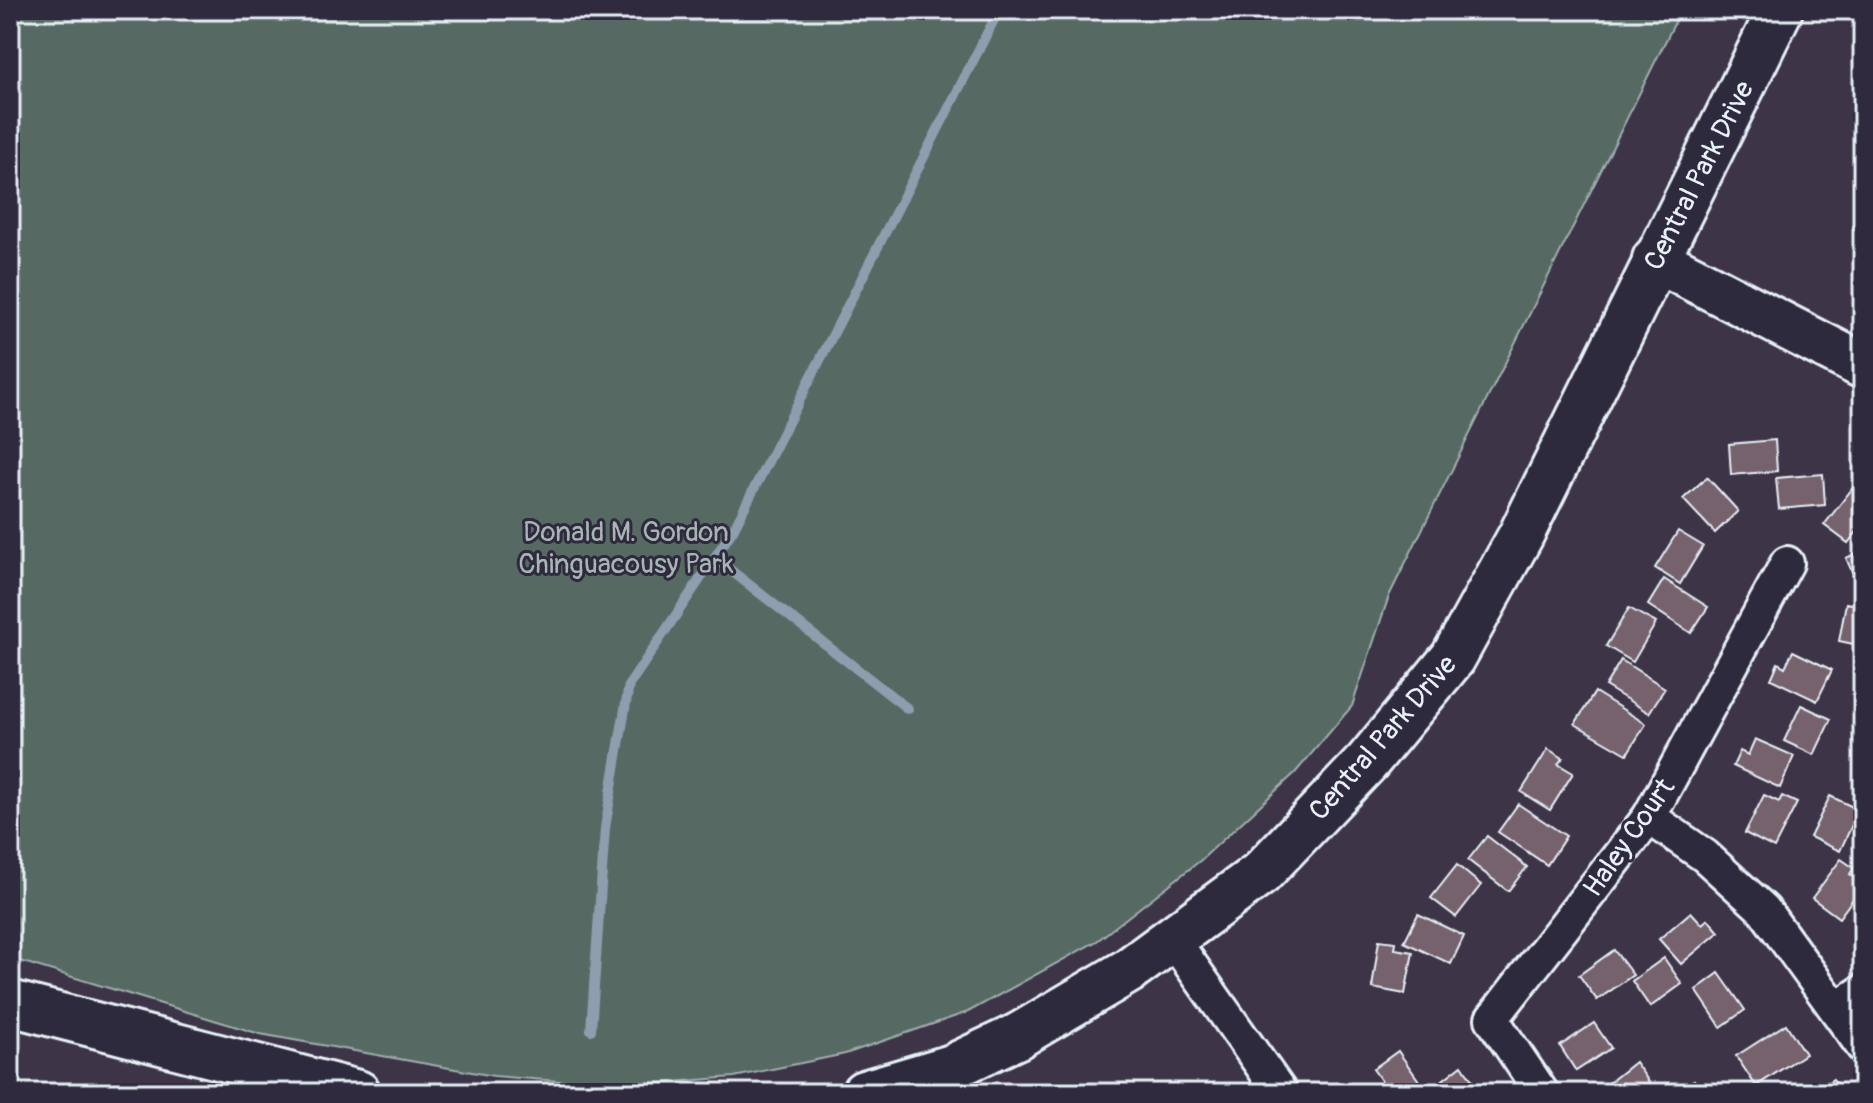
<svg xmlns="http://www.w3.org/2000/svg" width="1873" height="1103" font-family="Pangolin,sans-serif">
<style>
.green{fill:#576b64;stroke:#a0aeae;stroke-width:2}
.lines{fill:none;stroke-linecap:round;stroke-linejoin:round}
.stream{stroke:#8f9eaf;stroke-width:10}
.building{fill:#76626d;stroke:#e8f1f8;stroke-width:2}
.street-casing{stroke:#e8f1f8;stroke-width:38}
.secondary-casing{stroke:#e8f1f8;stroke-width:50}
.street{stroke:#2f2a3d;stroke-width:32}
.secondary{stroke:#2f2a3d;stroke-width:44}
.labels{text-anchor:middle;stroke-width:6;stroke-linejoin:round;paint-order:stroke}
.street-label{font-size:28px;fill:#e8f1f8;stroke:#2f2a3d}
.park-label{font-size:28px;fill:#a7b5b5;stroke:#2f2a3d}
</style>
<rect width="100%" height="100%" fill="#3d3547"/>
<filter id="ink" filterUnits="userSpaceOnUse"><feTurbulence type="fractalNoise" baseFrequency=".0125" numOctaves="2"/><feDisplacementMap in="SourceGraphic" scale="16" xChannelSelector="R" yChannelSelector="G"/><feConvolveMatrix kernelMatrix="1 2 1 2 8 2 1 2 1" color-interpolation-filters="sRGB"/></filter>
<g filter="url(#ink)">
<polygon class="green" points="10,10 1681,10 1389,596 1352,706 1295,773 1201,860 1097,941 968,1012 845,1054 734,1077 625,1086 494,1076 260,1034 10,958"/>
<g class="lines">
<g class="stream">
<polyline points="715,558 908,709"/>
<polyline points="591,1030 605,828 629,685 733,530 999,10"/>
</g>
</g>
<g class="building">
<polygon points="1775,440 1777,471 1731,475 1729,444"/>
<polygon points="1823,474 1825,505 1779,509 1776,478"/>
<polygon points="1862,476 1863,524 1848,543 1824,525"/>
<polygon points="1707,477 1738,511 1715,533 1683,499"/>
<polygon points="1678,531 1703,546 1680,584 1655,568"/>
<polygon points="1863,551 1863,594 1862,594 1846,558"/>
<polygon points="1664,579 1708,607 1691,633 1648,605"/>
<polygon points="1846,603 1863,606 1863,646 1839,641"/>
<polygon points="1629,608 1656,623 1633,662 1606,646"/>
<polygon points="1793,651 1832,670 1817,701 1771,679 1778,663 1785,667"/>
<polygon points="1621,660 1665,688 1649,713 1605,686"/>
<polygon points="1595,692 1646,724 1627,754 1575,724"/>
<polygon points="1801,705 1831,719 1814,755 1784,741"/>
<polygon points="1755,739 1794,756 1780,788 1733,766 1740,751 1748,755"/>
<polygon points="1548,749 1563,758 1558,764 1573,773 1550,810 1521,792"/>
<polygon points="1764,795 1779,802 1782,796 1797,803 1774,848 1745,833"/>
<polygon points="1830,796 1859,810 1840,851 1810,837"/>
<polygon points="1518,804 1566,836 1547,865 1498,832"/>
<polygon points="1487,836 1527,867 1508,891 1468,860"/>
<polygon points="1841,859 1854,868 1850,874 1863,885 1839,918 1812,898"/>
<polygon points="1457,865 1481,885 1456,917 1431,898"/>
<polygon points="1691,912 1702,924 1708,919 1719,932 1681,964 1659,939"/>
<polygon points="1418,914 1464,936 1451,964 1404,942"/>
<polygon points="1379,940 1396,942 1395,949 1413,952 1405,994 1372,988"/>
<polygon points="1614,950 1633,975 1597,1000 1579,975"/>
<polygon points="1664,958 1682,984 1650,1007 1632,981"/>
<polygon points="1719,973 1745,1010 1721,1027 1696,990"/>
<polygon points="1594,1023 1611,1048 1576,1071 1560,1046"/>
<polygon points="1786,1024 1805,1054 1756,1086 1736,1056"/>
<polygon points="1398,1051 1424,1088 1417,1093 1390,1093 1373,1069"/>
<polygon points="1635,1062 1654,1089 1649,1093 1596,1093"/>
<polygon points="1462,1065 1476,1086 1467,1093 1426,1093"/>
<polygon points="1833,1079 1843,1093 1815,1093 1826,1084"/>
<polygon points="1694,1080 1704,1093 1677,1093"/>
</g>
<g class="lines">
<g class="street-casing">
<g id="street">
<polyline points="1649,817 1705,856 1764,910 1863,1047"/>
<polyline points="1174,941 1281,1093"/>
<polyline points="1836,1009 1863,991"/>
<polyline points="1542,1093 1492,1019 1649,817 1787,563"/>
</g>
</g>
<g class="secondary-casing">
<g id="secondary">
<polyline points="1655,259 1863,366"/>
<polyline points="10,1003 358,1093"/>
<polyline points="864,1093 952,1067 1018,1036 1128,971 1261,873 1367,762 1453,658 1521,535 1780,10"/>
</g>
</g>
<use href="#street" class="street"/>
<use href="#secondary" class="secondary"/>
</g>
</g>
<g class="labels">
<g class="street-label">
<text transform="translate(1698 175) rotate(-63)" y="10">Central Park Drive</text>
<text transform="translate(1382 737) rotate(-49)" y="10">Central Park Drive</text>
<text transform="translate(1628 837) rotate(-55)" y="10">Haley Court</text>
</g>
<g class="park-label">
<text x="626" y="541">Donald M. Gordon<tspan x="626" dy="32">Chinguacousy Park</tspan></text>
</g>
</g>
<rect width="1873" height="1103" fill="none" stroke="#2f2a3d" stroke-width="40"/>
<rect x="20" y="20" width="1833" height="1063" fill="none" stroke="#e8f1f8" stroke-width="3" filter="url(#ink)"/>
</svg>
